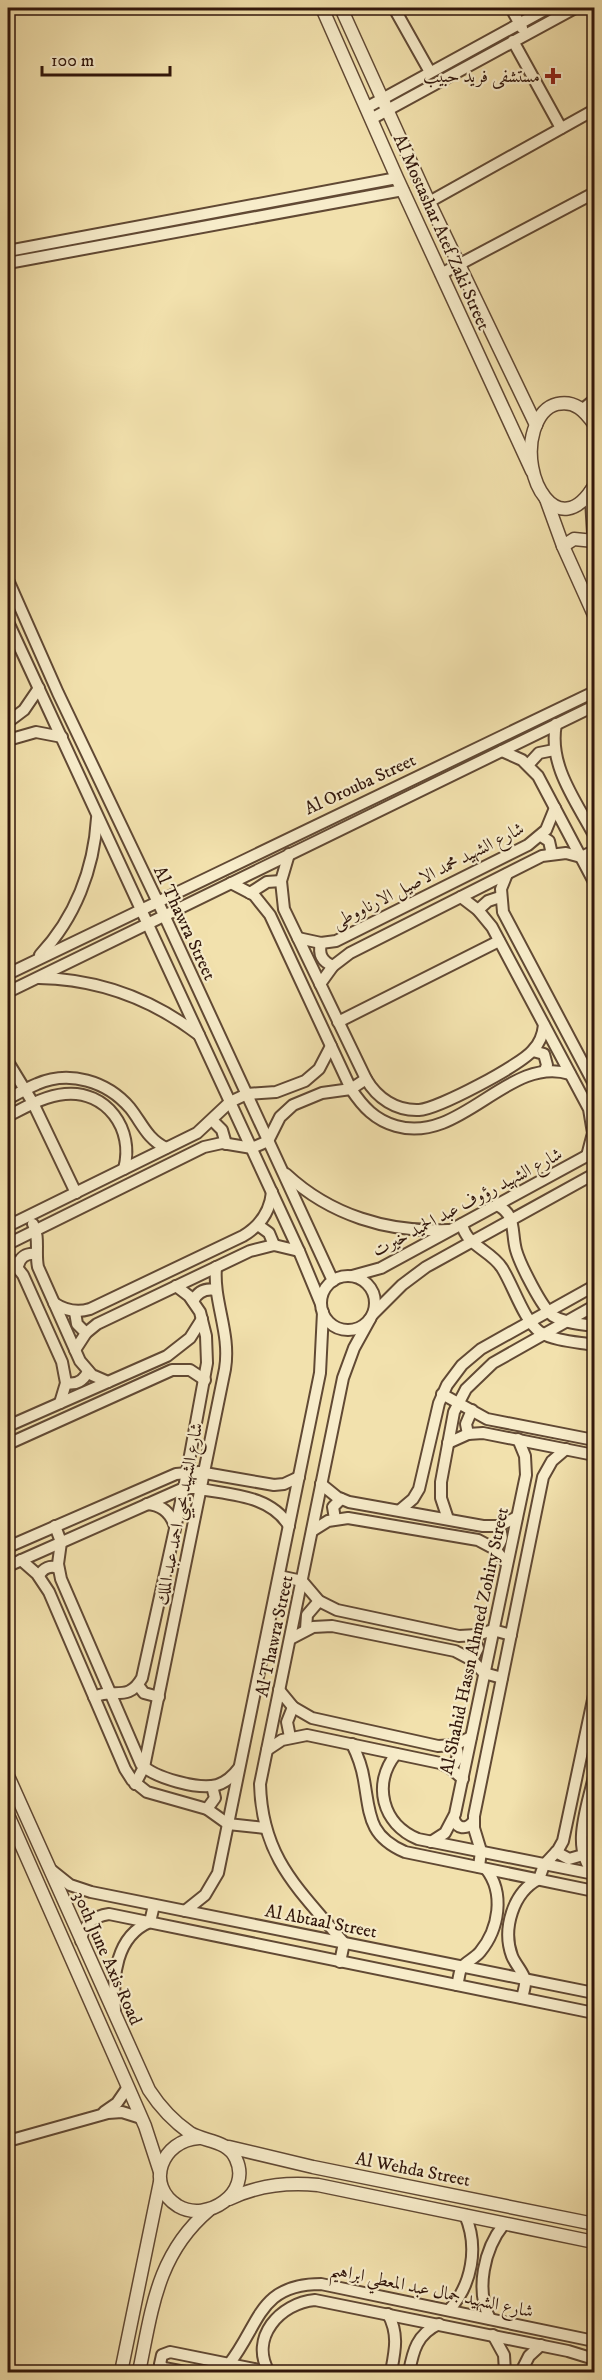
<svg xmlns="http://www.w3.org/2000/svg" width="602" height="2380" font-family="'IM FELL DW Pica',Amiri,serif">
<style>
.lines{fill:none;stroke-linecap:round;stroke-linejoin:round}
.minor-casing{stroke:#614934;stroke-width:14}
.tertiary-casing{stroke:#614934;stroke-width:15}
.minor{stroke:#f7ecca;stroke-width:10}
.tertiary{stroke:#f7ecca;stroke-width:12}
.poi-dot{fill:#8f2418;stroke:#f7ecca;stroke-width:2}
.labels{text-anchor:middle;stroke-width:4.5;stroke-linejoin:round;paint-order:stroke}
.poi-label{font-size:18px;fill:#31160b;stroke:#f7ecca;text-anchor:end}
.street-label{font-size:18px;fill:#31160b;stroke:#f7ecca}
</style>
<rect width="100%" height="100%" fill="#f2e1ad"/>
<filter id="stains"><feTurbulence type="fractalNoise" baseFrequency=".00333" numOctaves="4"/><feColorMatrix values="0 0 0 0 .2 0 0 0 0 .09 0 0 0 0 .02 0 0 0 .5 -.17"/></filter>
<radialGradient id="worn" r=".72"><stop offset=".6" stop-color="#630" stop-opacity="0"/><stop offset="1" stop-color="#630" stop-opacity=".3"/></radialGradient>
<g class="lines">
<g class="minor-casing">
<g id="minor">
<polyline points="394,8 430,72"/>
<polyline points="511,8 522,28"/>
<polyline points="513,41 561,128"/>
<polyline points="366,108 548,8"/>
<polyline points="371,119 575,8"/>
<polyline points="429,202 594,110"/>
<polyline points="8,251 397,178"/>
<polyline points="8,263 403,190"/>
<polyline points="441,274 594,193"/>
<polyline points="583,409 594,400"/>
<polyline points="8,580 58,693 164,915 333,1281"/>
<polyline points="8,622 299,1251 321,1304"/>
<polyline points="8,722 24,710 39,688"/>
<path d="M556,724C548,765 576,801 594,835"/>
<polyline points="8,740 36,732 62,737"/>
<polyline points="502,751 522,760 538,776 594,882"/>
<polyline points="528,765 539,753 554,750"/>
<polyline points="541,836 549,841 551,850 550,854"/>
<path d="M289,854L281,881L284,909L366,1079C377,1098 396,1111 419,1110C438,1109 521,1065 533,1050C540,1043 543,1034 544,1025"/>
<polyline points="507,874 501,889 503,912 594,1084"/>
<path d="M231,883L254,895L270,915L351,1089C363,1107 375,1120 396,1126C461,1145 509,1054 570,1074"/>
<polyline points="250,893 267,882 281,881"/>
<polyline points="461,897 478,910 492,927 589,1109 593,1133 587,1156"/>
<polyline points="478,910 488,901 500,897"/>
<polyline points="298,938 321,943 336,941 528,845 546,830 555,808"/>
<path d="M321,943C318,955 323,962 333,966"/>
<path d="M40,955C75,918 94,869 97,818"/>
<polyline points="8,974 594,692"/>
<path d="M39,978C98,979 152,999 199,1035"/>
<polyline points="320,984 333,966 350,953 542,856 566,853 581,857 594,851"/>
<polyline points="8,992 594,706"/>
<polyline points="338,1022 499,941"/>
<polyline points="533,1051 544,1054 547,1065 545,1070"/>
<polyline points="8,1062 33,1103 76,1193"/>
<path d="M8,1099C17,1094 27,1088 37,1084C69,1070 107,1081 130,1108C142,1123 147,1139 166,1148"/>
<path d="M8,1116C26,1107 44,1096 65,1094C106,1090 135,1129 124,1169"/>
<polyline points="212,1120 222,1130 226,1144"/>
<path d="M286,1174C330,1215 388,1233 448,1230"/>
<path d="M497,1205C517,1215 511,1232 516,1250C520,1264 542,1308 553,1316C565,1323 581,1324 594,1326"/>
<path d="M33,1224C40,1237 35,1253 38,1267L80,1361L92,1375L108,1382"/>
<path d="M462,1224C466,1246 491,1250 502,1268C513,1285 524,1321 540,1332C554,1341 578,1342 594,1345"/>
<polyline points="258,1225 269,1233 274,1245"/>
<polyline points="8,1226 197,1133 230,1102 247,1094 276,1092 305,1081 319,1069 331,1046"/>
<polyline points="8,1244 204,1147 222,1143 252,1148 268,1141 280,1117 293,1105 322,1093 351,1089 366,1079"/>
<polyline points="8,1256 23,1275 62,1362 66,1383 60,1403"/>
<path d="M18,1266C20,1257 26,1253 36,1254"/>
<polyline points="352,1276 381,1268 592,1153"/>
<circle cx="348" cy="1303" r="27"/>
<path d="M193,1301C198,1291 206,1288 216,1290"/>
<path d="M54,1303C66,1311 77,1313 90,1309L243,1236C260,1226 270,1212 272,1192"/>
<polyline points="75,1312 77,1324 86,1333"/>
<polyline points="373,1314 402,1285 426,1267 594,1174"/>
<polyline points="75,1350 86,1333 97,1324 250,1251 274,1245 299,1251"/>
<path d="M66,1383C76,1385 84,1381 88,1371"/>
<polyline points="442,1394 487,1419 594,1440"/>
<polyline points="8,1426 167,1356 190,1338 202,1319"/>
<polyline points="468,1434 466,1424 472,1410"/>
<polyline points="448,1443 468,1434 483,1433 594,1455"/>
<polyline points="8,1444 172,1370 190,1370 205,1380"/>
<polyline points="321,1484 337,1497 349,1502 483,1526 499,1526 517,1517"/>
<path d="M147,1504C162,1505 171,1513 175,1527"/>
<polyline points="400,1510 413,1499 419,1489 439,1403 447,1385 462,1365 481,1349 594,1286"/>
<polyline points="335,1519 333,1507 341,1499"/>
<polyline points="448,1519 441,1498 441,1482 454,1412 466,1389 493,1363 594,1306"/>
<path d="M55,1526L61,1542L58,1564L61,1579L141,1764C154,1778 199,1790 217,1785C227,1782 233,1776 239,1768"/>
<polyline points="312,1531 328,1521 348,1518 478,1540 495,1549 507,1564"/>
<polyline points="8,1547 176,1474 199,1472 274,1485 284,1484 299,1477"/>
<path d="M495,1549C503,1542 504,1534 497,1526"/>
<polyline points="21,1560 37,1574 49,1592 125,1769 132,1780 147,1792 207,1809 228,1824 265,1828"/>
<path d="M8,1566L184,1488H195C228,1495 270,1494 289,1526"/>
<path d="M39,1576C43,1568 50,1565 58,1568"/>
<polyline points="279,1576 302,1581 319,1601 337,1610 459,1636 477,1635 493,1630 511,1635"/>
<polyline points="306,1629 307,1615 319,1601"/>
<polyline points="472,1636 478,1648 472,1660"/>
<polyline points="290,1639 313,1627 332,1626 455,1651 472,1660 484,1673 502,1678"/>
<polyline points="138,1685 144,1693 159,1697"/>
<polyline points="279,1690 293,1707 312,1718 438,1746 455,1745 471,1737"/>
<path d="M94,1697C113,1687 128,1703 142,1678L184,1488L207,1363L206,1336L200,1312L189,1296L176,1286"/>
<polyline points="290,1737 287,1722 293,1707"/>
<path d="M352,1744C358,1756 362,1767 364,1780C370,1814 368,1836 405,1852L594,1891"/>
<polyline points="267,1750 282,1740 307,1735 440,1763 450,1768 463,1779"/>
<path d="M396,1754C372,1784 382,1824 418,1839L594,1874"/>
<path d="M450,1768C458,1762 460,1754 455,1745"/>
<path d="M594,1776C588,1806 570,1848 594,1873"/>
<path d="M135,1784L144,1767L225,1369C231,1333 213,1302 216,1267"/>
<polyline points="207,1809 215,1798 212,1786"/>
<path d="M454,1819C457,1829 466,1830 473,1822"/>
<polyline points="431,1842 445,1833 455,1814 526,1475 525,1456 518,1439"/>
<polyline points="556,1852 569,1859 583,1855"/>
<polyline points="479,1867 481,1851 474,1828 474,1816 543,1477 552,1461 566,1449"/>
<polyline points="50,1869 70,1885 91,1892 594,1993"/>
<polyline points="185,1911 205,1895 218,1873 320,1373 323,1312"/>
<path d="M81,1941C83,1925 94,1916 109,1914L594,2013"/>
<path d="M340,1962L344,1943C299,1889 262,1859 260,1784L343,1378L354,1348L370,1319"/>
<path d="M457,1985C459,1980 459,1971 462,1967C466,1962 475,1958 480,1952C499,1929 505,1893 486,1869"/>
<path d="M522,1998C523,1993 526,1985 525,1980C524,1973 515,1964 512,1956C502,1929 513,1892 539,1879L544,1865L558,1850L563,1841L594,1695"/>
<path d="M115,2010C112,1977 116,1936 150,1922L154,1905"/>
<polyline points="104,2112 117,2103 128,2087"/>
<polyline points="8,2141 108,2113 122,2112 141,2118"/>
<path d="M449,2310C472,2285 479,2247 465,2215"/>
<path d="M388,2314C399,2334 395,2351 391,2372"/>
<path d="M490,2319C475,2290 484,2249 504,2224"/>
<polyline points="493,2335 504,2355 505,2372"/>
<path d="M229,2364C260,2325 258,2284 321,2284L594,2341"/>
<polyline points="185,2372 164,2368 160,2364 162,2355 170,2352 269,2372"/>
<path d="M269,2372C249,2338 280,2303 315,2300L568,2351L594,2359"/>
<path d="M409,2372C413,2351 417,2334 439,2324"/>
<polyline points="521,2372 529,2356 541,2345"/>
</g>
</g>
<g class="tertiary-casing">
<g id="tertiary">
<polyline points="322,8 397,178 532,471"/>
<polyline points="341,8 429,202 536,425"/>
<path d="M594,424C585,411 575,400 557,404C544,407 538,418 534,430C519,478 559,544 594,486"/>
<polyline points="591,491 594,541"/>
<polyline points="546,499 563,546 594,615"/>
<polyline points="563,546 574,539 594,541"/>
<path d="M8,1776L149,2090C160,2107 173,2121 190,2133C205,2142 228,2140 236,2159C252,2193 207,2223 178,2206C144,2185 162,2140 199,2138"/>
<polyline points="8,1815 128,2087 145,2126 160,2172"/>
<polyline points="229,2147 313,2167 594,2224"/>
<path d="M229,2199C258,2185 287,2182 318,2185L594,2242"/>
<polyline points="121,2372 160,2182"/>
<path d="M139,2372C152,2309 157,2254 209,2210"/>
</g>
</g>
<use href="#minor" class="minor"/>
<use href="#tertiary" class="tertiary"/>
</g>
<path class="poi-dot" d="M550 67h6v6h6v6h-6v6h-6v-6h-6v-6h6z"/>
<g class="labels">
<g class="poi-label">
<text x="540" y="82">مستشفى فريد حبيب</text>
</g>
<g class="street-label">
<text transform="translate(442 232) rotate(66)" y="6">Al Mostashar Atef Zaki Street</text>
<text transform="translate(360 784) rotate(-25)" y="6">Al Orouba Street</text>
<text transform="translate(428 875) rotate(-27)" y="6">شارع الشهيد محمد الاصيل الارناووطى</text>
<text transform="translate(185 923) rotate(65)" y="6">Al Thawra Street</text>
<text transform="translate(467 1202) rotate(-28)" y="6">شارع الشهيد رؤوف عبد الحميد خيرت</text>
<text transform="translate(179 1514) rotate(-79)" y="6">شارع الشهيد يحيي احمد عبد الملك</text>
<text transform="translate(274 1636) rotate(-78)" y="6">Al Thawra Street</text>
<text transform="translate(474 1641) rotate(-78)" y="6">Al Shahid Hassn Ahmed Zohiry Street</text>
<text transform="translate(321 1921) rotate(11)" y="6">Al Abtaal Street</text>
<text transform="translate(108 1958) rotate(66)" y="6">30th June Axis Road</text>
<text transform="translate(413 2169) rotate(11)" y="6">Al Wehda Street</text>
<text transform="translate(432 2290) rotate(12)" y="6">شارع الشهيد جمال عبد المعطي ابراهيم</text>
</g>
</g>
<rect width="602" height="2380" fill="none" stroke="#f2e1ad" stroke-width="30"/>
<rect x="9" y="9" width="584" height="2362" fill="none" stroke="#31160b" stroke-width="3"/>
<rect x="15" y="15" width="572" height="2350" fill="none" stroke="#31160b" stroke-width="1.5"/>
<path d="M42 66v9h128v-9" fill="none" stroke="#31160b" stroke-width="3"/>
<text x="51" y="66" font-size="18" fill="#31160b" stroke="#f7ecca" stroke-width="4.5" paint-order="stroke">100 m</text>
<rect width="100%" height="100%" filter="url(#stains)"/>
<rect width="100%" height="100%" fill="url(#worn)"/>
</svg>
